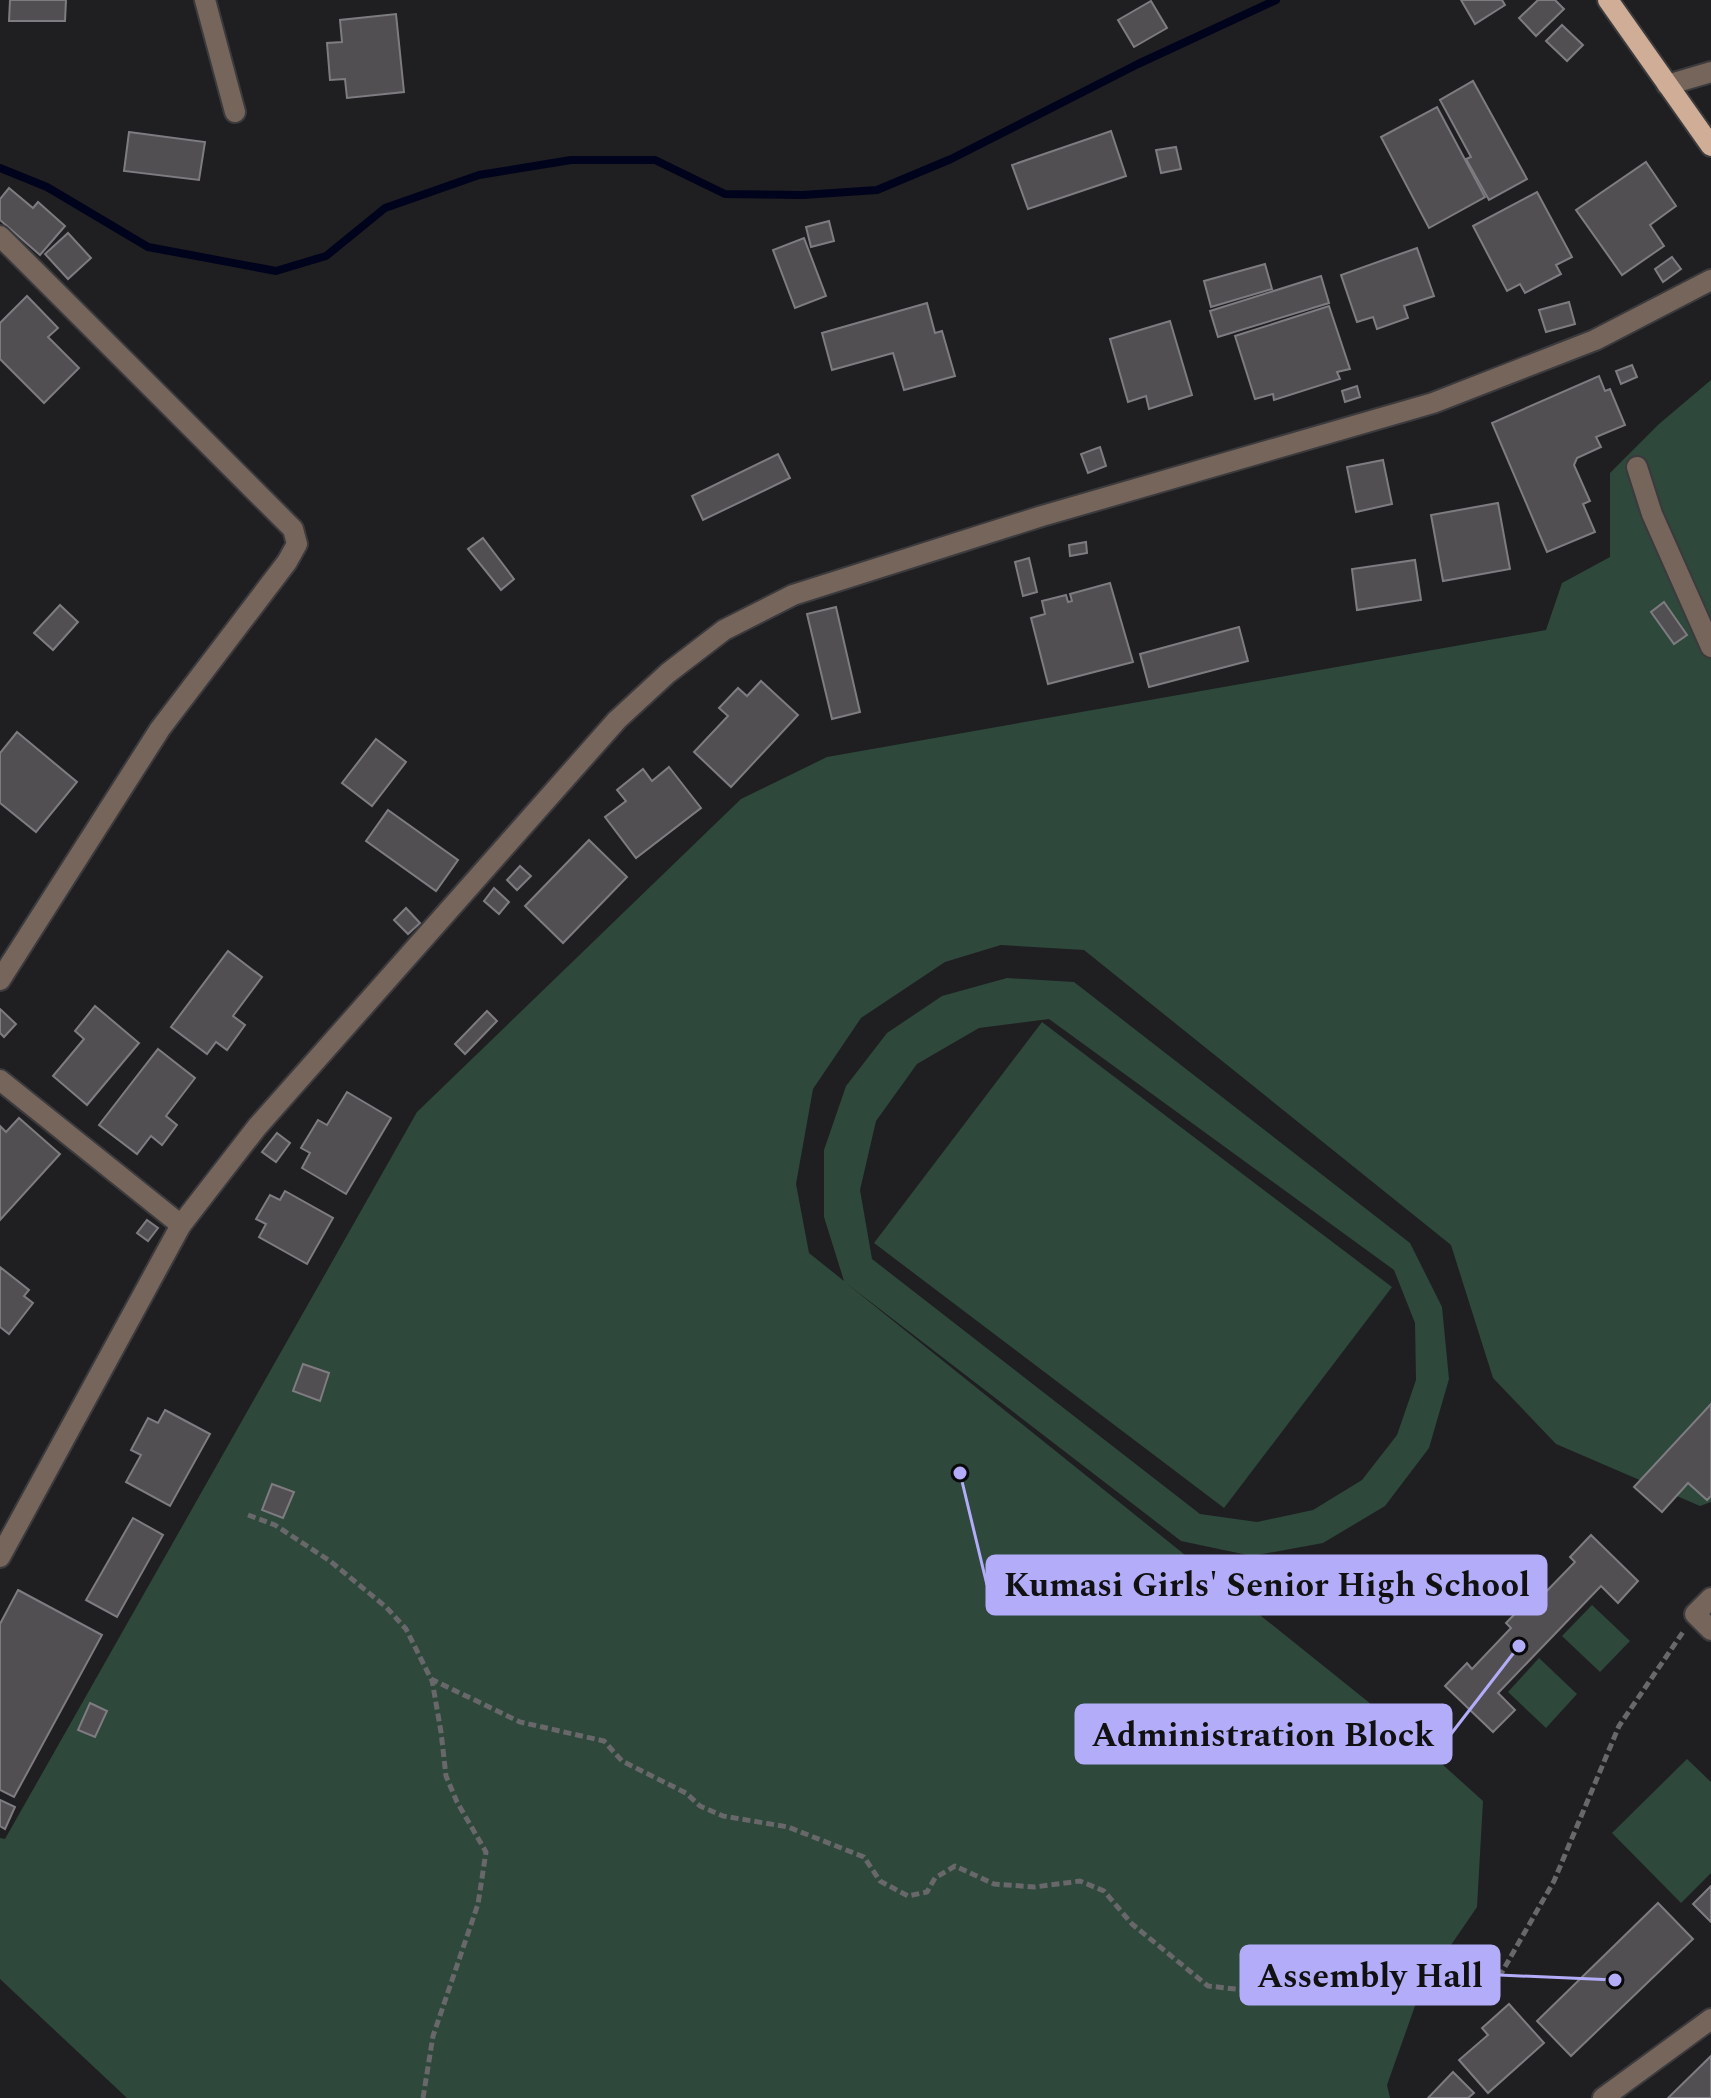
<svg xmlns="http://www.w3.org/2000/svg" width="1711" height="2098" font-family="Spectral,serif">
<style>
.green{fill:#2e483c;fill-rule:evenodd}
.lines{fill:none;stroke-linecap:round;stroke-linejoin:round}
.stream{stroke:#00031c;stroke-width:8}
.building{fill:#514f52;stroke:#7e7c80;stroke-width:2}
.minor-casing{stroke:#3b3a3d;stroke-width:24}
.major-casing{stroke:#3b3a3d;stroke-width:24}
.path{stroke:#686769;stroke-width:5;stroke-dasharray:8 4;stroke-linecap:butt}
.minor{stroke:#76655b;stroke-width:20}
.major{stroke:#cfad97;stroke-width:20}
.leader{fill:none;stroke:#b3adf9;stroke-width:3}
.callout-dot{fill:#b3adf9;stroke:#09080a;stroke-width:3}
.callout{fill:#b3adf9;stroke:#b3adf9;stroke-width:3}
.callout-label{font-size:34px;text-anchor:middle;font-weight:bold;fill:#111}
</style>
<rect width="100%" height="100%" fill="#1f1e21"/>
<g class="green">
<path d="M1711,380V1502L1700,1506L1556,1444L1493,1378L1451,1245L1084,950L1001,945L945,962L861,1018L813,1089L796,1184L809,1253L844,1281L824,1217V1150L846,1086L887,1033L942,996L1007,978L1074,982L1410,1243L1442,1307L1449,1379L1429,1448L1385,1506L1323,1543L1252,1556L1181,1541L846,1283L1412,1737L1483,1801L1477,1907L1421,1989L1387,2085L1390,2098H127L0,1979V1838L5,1839L417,1112L741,799L827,757L1546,630L1562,583L1610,557V473L1659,424ZM1049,1019L1394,1270L1415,1323L1416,1380L1397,1435L1362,1480L1313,1510L1257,1522L1200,1514L872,1259L860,1190L876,1121L917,1064L979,1028Z"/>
<polygon points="1042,1022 1392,1287 1224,1508 874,1243"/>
<polygon points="1592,1605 1630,1641 1600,1672 1562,1636"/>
<polygon points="1539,1658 1577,1694 1546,1728 1508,1692"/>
<polygon points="1687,1759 1711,1782 1711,1873 1681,1903 1612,1833"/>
</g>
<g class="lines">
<polyline class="stream" points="0,168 47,187 148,247 276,271 326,256 385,208 479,175 571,160 655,160 725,194 803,195 877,190 951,159 1138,64 1276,0"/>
</g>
<g class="building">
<polygon points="10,0 66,0 65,21 9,21"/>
<polygon points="1461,0 1502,0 1505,5 1475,24"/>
<polygon points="1538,0 1555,0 1564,9 1536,36 1519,18"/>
<polygon points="1151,1 1167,28 1134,47 1118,20"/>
<polygon points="396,14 404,92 347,98 345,79 330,80 327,43 342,42 340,20"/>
<polygon points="1562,25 1583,45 1567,61 1546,41"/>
<polygon points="1473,81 1527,179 1489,200 1466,159 1471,157 1440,100"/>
<polygon points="1437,107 1485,197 1429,228 1381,137"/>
<polygon points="1111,131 1126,176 1028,209 1012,165"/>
<polygon points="129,132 205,142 199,180 124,171"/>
<polygon points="1176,147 1181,169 1161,173 1156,150"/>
<polygon points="1646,162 1676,206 1650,225 1664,246 1622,275 1576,210"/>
<polygon points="9,188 33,208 38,202 65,226 40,255 0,220 0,199"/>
<polygon points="1537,192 1572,257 1556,265 1561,274 1525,293 1520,284 1507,291 1473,226"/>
<polygon points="829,221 834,241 811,247 806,227"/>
<polygon points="68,233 91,258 68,279 45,254"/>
<polygon points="804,238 826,296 795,308 773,250"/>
<polygon points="1417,248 1434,296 1404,306 1408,318 1377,329 1373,317 1357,322 1341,275"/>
<polygon points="1672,257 1681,269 1663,282 1655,269"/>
<polygon points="1265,264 1272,289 1211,307 1204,281"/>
<polygon points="1321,276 1329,303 1218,337 1210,311"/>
<polygon points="27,296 58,328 48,337 79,368 44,403 0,359 0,323"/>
<polygon points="1569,302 1575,324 1546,332 1539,310"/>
<polygon points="927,303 935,333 942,331 955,376 904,390 893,353 832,370 822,333"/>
<polygon points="1329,306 1350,369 1337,372 1340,379 1274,400 1273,394 1255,399 1235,336"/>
<polygon points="1170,321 1192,395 1149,409 1146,396 1128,402 1110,339"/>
<polygon points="1632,365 1637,377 1621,384 1616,371"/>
<polygon points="1599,376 1605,391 1610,389 1625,425 1596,437 1601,447 1577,458 1574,465 1590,501 1583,504 1595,532 1547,552 1492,423"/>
<polygon points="1357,386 1360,397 1345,402 1342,391"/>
<polygon points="1100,447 1106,466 1088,473 1081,454"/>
<polygon points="778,454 790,478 703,520 692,496"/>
<polygon points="1383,460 1392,504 1356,512 1347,467"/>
<polygon points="1498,503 1510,569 1443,581 1431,515"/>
<polygon points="483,538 514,579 501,590 468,549"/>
<polygon points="1086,542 1087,553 1070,556 1069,545"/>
<polygon points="1029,558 1037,592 1023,596 1015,562"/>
<polygon points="1415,560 1421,600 1357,610 1352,569"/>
<polygon points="1110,583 1133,662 1048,684 1031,618 1045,614 1042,601 1066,595 1068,602 1072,601 1070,594"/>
<polygon points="1664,602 1687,635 1674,644 1651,612"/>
<polygon points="60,605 78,622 53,650 34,633"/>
<polygon points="836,607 860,712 832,719 807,614"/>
<polygon points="1239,627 1248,661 1149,687 1140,654"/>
<polygon points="761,681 798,715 731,787 694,752 728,716 719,708 738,688 747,696"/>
<polygon points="17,732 77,782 36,832 0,803 0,753"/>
<polygon points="376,739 406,762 372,806 342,783"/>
<polygon points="669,767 701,808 636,858 605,817 626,801 617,790 643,769 652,781"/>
<polygon points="388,810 458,860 436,891 366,841"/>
<polygon points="589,840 627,877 563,943 525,906"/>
<polygon points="520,866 531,876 517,890 507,880"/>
<polygon points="494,888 509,902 499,914 484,901"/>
<polygon points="406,908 420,923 408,934 394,920"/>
<polygon points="228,951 262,977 233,1016 245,1025 227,1050 216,1042 207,1054 171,1027"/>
<polygon points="95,1006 139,1043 87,1105 53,1076 84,1039 75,1031"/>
<polygon points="0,1009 16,1024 4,1037 0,1033"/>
<polygon points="487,1011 497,1021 465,1054 455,1044"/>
<polygon points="158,1049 195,1078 166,1116 177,1125 162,1145 151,1136 137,1154 99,1125"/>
<polygon points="347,1092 391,1118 346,1194 302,1168 310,1153 301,1148 318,1120 327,1125"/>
<polygon points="19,1118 60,1154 0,1220 0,1126 6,1132"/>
<polygon points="277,1133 290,1143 276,1162 262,1152"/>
<polygon points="285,1191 333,1218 307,1264 259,1237 266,1224 256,1219 270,1195 280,1200"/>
<polygon points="147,1220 158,1228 148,1241 137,1233"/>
<polygon points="0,1267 29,1290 24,1296 33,1303 9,1334 0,1327"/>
<polygon points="303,1364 329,1373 320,1401 293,1391"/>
<polygon points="1711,1404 1711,1496 1707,1500 1688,1483 1662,1512 1634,1487"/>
<polygon points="165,1410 210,1434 170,1506 126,1482 141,1455 131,1450 148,1418 158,1423"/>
<polygon points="272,1484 294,1492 283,1518 262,1510"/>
<polygon points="133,1518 163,1535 117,1617 86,1600"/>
<polygon points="1591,1535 1638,1581 1618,1603 1601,1586 1498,1693 1515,1710 1493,1732 1445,1686 1467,1663 1472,1669 1511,1628 1506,1623 1532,1596 1537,1601 1575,1562 1570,1557"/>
<polygon points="18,1590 102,1635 14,1797 0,1790 0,1624"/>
<polygon points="90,1703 107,1711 95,1737 78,1730"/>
<polygon points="0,1800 15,1807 5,1829 0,1826"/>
<polygon points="1711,1886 1711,1922 1693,1904"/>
<polygon points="1658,1903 1693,1939 1571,2056 1537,2021"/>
<polygon points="1509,2004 1544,2043 1488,2093 1459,2060 1488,2035 1482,2028"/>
<polygon points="1711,2056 1711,2098 1668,2098"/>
<polygon points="1453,2072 1474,2093 1468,2098 1428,2098"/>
</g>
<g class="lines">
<g class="minor-casing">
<g id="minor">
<polyline points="205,0 235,112"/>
<polyline points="1667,85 1711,72"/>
<polyline points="0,236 293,529 297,544 287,562 160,729 0,980"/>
<polyline points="1637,467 1652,514 1711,647"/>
<polyline points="0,1080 181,1225"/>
<polyline points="0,1557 181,1225 257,1127 617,720 668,673 724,630 793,595 1042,516 1433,403 1595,340 1711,280"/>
<polyline points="1711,1598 1695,1614 1711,1630"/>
<polyline points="1603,2098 1711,2019"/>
</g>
</g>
<g class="major-casing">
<polyline id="major" points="1608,0 1711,146"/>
</g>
<g class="path">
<polyline points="248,1515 275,1525 330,1561 386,1607 406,1629 431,1679 520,1722 604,1741 622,1761 686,1793 700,1806 723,1816 788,1827 864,1857 880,1881 908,1896 927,1892 935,1878 955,1866 994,1884 1035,1887 1080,1881 1104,1891 1132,1924 1208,1986 1281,1994 1448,2001 1502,1972 1554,1881 1619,1726 1683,1632"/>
<polyline points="423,2098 433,2036 478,1904 486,1852 457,1802 446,1776 441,1732 432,1680"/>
</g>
<use href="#minor" class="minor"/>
<use href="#major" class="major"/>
</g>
<path class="leader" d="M960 1473L987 1585M1519 1646L1451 1734M1615 1980L1499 1975"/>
<g class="callout-dot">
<circle cx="960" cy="1473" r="8"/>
<circle cx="1519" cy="1646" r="8"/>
<circle cx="1615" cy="1980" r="8"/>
</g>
<g class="callout">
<rect x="987" y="1556" width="559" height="58" rx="8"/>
<rect x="1076" y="1705" width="375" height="58" rx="8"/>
<rect x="1241" y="1946" width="258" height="58" rx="8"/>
</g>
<g class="callout-label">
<text x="1267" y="1596">Kumasi Girls' Senior High School</text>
<text x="1263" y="1746">Administration Block</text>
<text x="1370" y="1987">Assembly Hall</text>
</g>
</svg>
